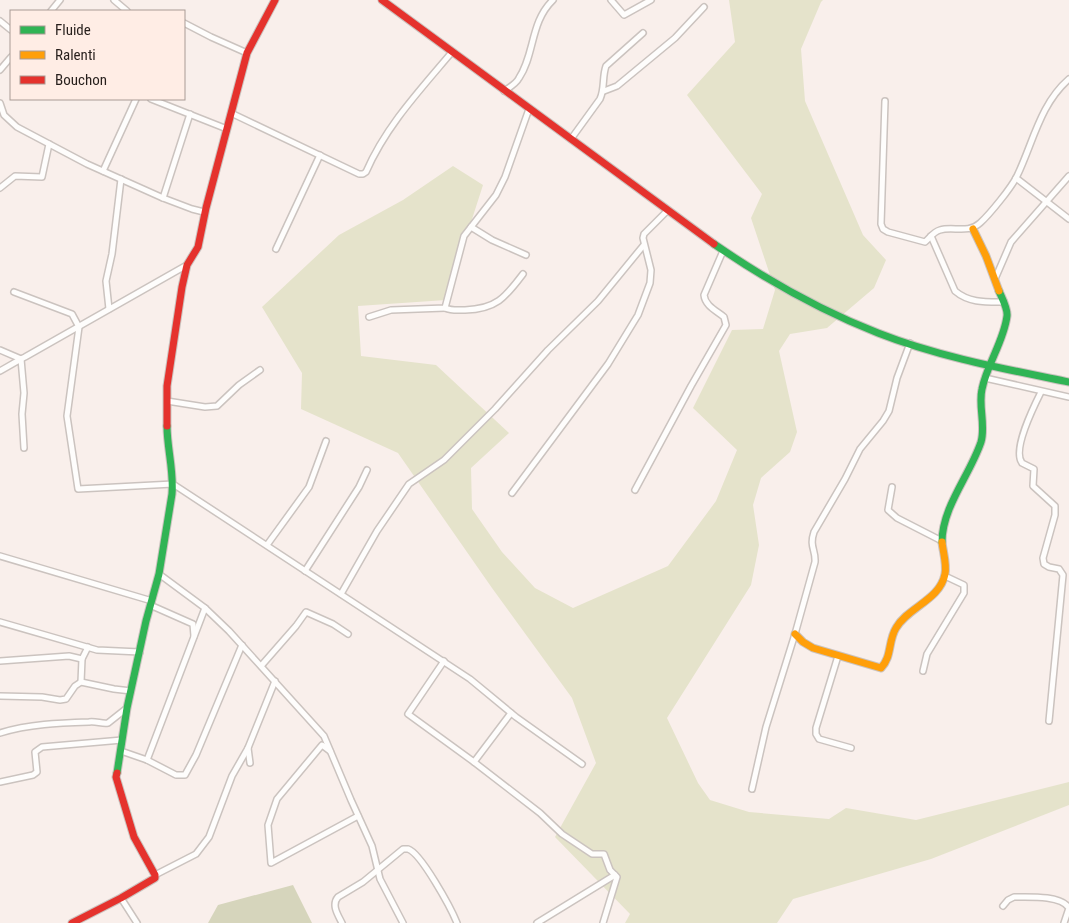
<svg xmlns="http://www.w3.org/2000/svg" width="1069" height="923" font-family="'Roboto Condensed',sans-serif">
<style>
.green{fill:#e5e3cb}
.forest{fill:#d6d5bc}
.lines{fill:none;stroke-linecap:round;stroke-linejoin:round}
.street-casing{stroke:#cbc3bf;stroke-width:8}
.fast-casing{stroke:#cbc3bf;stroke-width:9}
.slow-casing{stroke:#cbc3bf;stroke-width:9}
.jam-casing{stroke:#cbc3bf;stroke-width:9}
.street{stroke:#fefdfc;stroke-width:5}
.fast{stroke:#30b455;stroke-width:7}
.slow{stroke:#ff9f0a;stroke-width:7}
.jam{stroke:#e5322d;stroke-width:7}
</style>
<rect width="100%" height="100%" fill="#f9efeb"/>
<polygon class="green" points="729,0 823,0 821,2 801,49 805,101 863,235 886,260 874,288 827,328 790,334 779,351 797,432 790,452 761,478 753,505 759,545 751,585 667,718 698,783 710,800 749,812 829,819 846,808 916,820 1069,782 1069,805 931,859 793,899 777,923 625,923 630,914 555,837 596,763 572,698 492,588 398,453 301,409 302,373 262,307 339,235 403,200 453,166 483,185 446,300 358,306 361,356 436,365 509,433 471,468 472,509 502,552 535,588 573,608 668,566 716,501 737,450 693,408 732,330 763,329 775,290 751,218 762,194 687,95 735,42"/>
<polygon class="forest" points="293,885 312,923 208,923 218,905"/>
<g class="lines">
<g class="street-casing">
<g id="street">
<polyline points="114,0 127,11"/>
<polyline points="611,0 624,15 651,0"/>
<polyline points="51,11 60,0"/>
<polyline points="0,21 11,30"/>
<polyline points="184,23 211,37 247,53"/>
<polyline points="0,70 11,57"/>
<path d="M504,91C510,87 516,84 519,78C535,54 530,22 553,0"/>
<polyline points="604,91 617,86 675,38 704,7"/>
<polyline points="151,99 227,129"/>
<path d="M885,101L881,224L883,229L888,232L925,242C930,238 933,232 940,230C953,226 968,234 980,223C990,214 1011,188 1017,176C1033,143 1040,104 1069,79"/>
<polyline points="0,103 4,115 17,127 87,164 163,198 192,209 204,212"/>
<path d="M231,113L359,174H363L366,172C386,126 420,90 452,52"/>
<path d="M571,139L600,99C605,88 602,77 606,66L643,33"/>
<polyline points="103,171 136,99"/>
<polyline points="1016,178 1069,219"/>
<polyline points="0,188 15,176 42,177 49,144"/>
<polyline points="163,198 190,114"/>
<polyline points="471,227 492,240 526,255"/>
<path d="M931,236L955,291C969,303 986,302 1004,302"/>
<polyline points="276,249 320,155"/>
<polyline points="995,279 1011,242 1069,176"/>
<polyline points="14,292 72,314 79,327 67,416 78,489 173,484 470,679 516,717 582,764"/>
<path d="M445,308C452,311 457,310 465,310C496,309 505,298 523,274"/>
<polyline points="109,309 106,281 112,254 121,179"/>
<polyline points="369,317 391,310 445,308 464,236 496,195 505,177 529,109"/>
<polyline points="0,350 21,359 25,357 187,265"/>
<polyline points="0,371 21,359 24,393 22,414 24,448"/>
<polyline points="985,378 1069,397"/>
<path d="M1041,392C1034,406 1012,450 1022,463L1034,469L1033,486L1055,506V515L1043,558L1044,564L1049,567L1059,569L1063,575L1049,721"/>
<polyline points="167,401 205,407 217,406 239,385 260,370"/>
<polyline points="892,487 888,510 897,518 940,540"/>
<path d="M635,490L691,386L726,325L724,317C717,311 705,306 704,295L723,251"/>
<polyline points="512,493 608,364 638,315 650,283 651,270 643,238 644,234 667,211"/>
<polyline points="267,545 309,487 326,441"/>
<polyline points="0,556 152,601"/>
<polyline points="305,571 359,487 367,470"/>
<polyline points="159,574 205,608 229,631 324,736 351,800 372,846 380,879 403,923"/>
<polyline points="341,594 377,531 409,484 444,460 495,409 548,350 598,301 643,246"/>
<polyline points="150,605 193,624 194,636"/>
<polyline points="0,622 97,650 140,652"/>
<polyline points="838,656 816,728 816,734 819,739 851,748"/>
<polyline points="0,661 69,656 82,659"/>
<polyline points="444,661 408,714 474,762 511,713"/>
<polyline points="261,666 296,626 306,612 333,624 348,634"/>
<polyline points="923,671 927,654 964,593 964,585 945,576"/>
<polyline points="81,682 82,659 88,647"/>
<polyline points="0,696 42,697 60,700 66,699 75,686 81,682 114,689 131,691"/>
<path d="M0,733C29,724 59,723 89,722C96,721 102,724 108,723L127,708"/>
<polyline points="121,751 147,760 176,775 185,775 196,755 242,645"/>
<polyline points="330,751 322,745 277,799 268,825 271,863 358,816"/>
<polyline points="147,760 205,608"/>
<polyline points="474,762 540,813 562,834 592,854 604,854 610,870 617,877 603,923"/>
<polyline points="250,763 248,748 275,681"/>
<polyline points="0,782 33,775 37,772 35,752 42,747 122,740"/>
<path d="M752,789L766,727L795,634L815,562C816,550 809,547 814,532L845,479L860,449L883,421L889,411L897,378L910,343"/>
<polyline points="155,875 196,854 209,837 232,776 248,748"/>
<polyline points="121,898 137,923"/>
<path d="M1003,906L1008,900L1014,897C1028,897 1061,895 1069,908L1064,923"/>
<path d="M342,923C338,915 331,905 338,897L363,882L403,849H408C421,853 451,908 457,923"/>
<polyline points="537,923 615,875"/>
</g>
</g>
<g class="fast-casing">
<g id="fast">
<path d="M714,244C765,279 819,310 878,333C939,357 1005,369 1069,382"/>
<path d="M942,542C942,507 970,475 981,442C986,425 978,406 982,389C987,364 1004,341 1007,316C1008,309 1002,298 999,291"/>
<path d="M117,773L127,708L146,621L159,574L172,494C174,471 167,448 167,426"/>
</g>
</g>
<g class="slow-casing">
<g id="slow">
<polyline points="973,229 986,256 999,291"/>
<path d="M795,634L803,642L813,648L881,668C892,657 888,641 896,628C908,607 940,600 945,574C947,564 943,552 942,542"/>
</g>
</g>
<g class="jam-casing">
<g id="jam">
<polyline points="382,0 714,244"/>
<polyline points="167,426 167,386 182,287 187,265 198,247 206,208 247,53 275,0"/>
<polyline points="72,923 121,898 155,878 155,875 134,837 116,777 117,773"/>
</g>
</g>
<use href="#street" class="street"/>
<use href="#fast" class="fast"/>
<use href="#slow" class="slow"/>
<use href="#jam" class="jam"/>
</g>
<rect x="10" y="10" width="175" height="90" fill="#ffede5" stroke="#a99b95"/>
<rect x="20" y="26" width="25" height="8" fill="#30b455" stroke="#a99b95"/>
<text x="55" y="35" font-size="15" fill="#271f1c">Fluide</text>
<rect x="20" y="51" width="25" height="8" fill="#ff9f0a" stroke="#a99b95"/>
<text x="55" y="60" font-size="15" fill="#271f1c">Ralenti</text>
<rect x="20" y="76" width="25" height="8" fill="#e5322d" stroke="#a99b95"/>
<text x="55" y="85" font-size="15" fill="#271f1c">Bouchon</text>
</svg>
